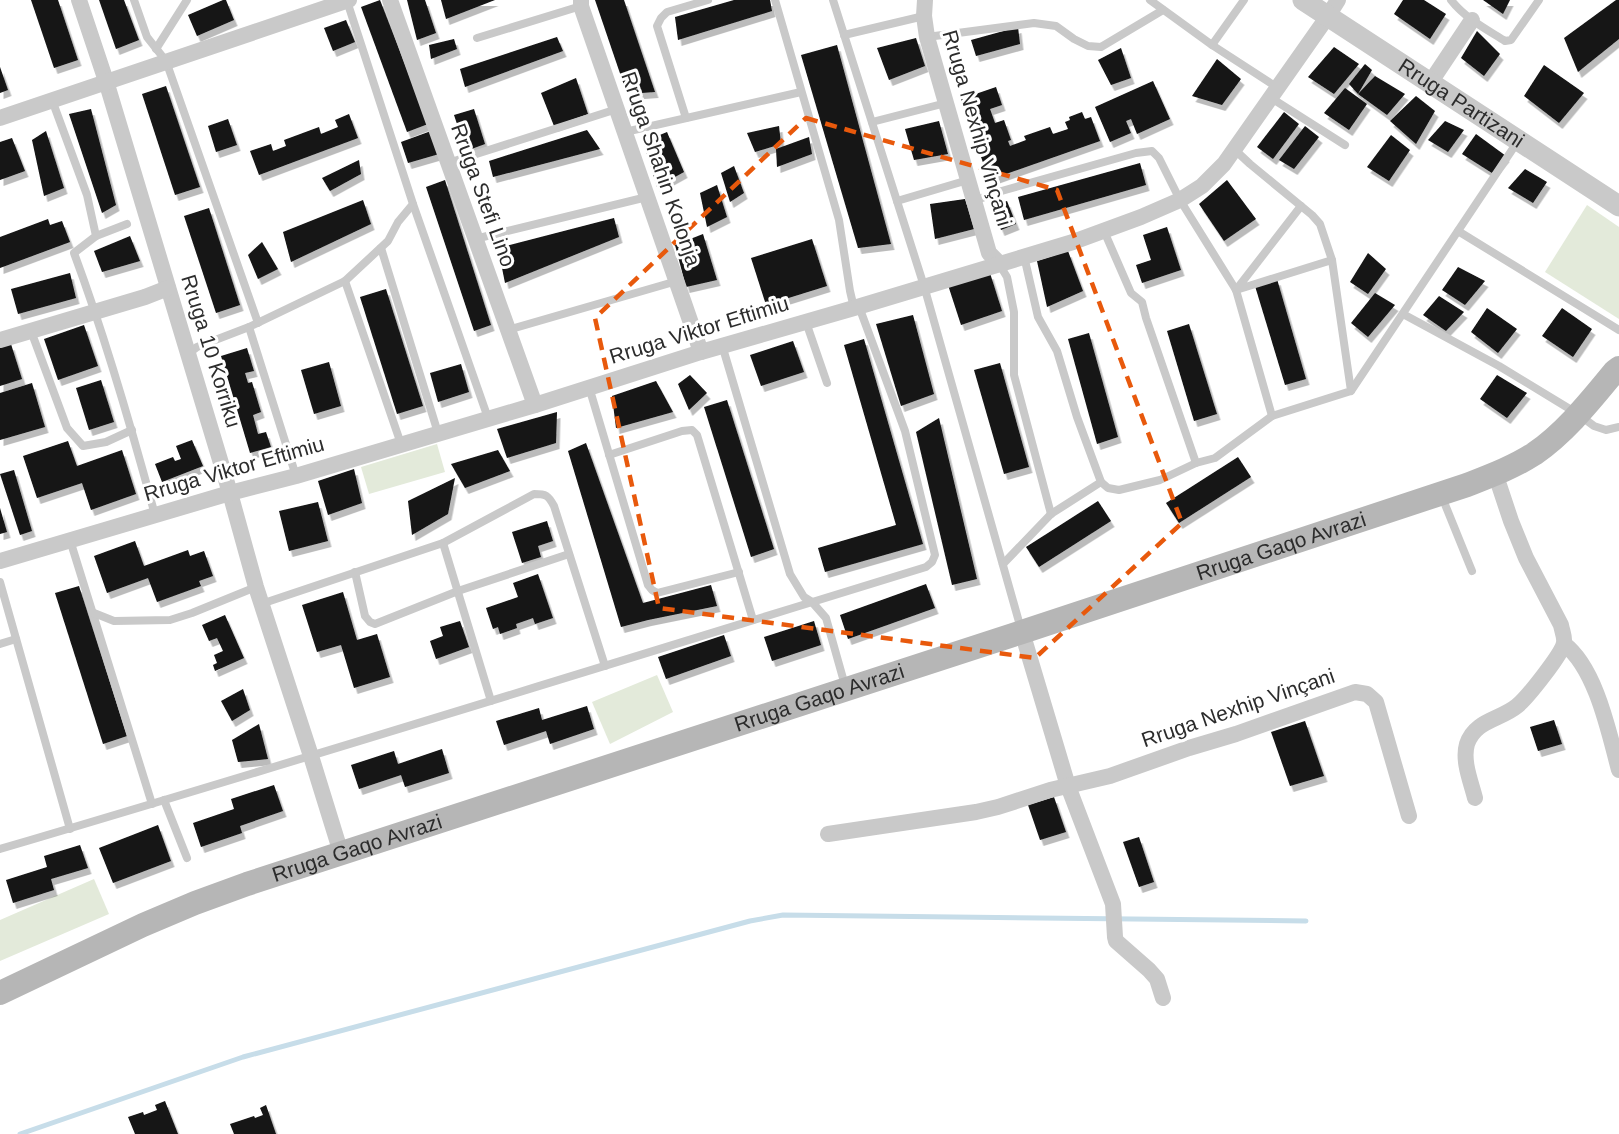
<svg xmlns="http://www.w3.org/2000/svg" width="1619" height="1134" font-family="Helvetica,sans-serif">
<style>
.green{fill:#e3eada}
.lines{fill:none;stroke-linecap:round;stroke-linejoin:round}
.stream{stroke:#c7dde9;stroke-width:5}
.building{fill:#131313;filter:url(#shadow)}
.service{stroke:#c9c9c9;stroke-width:8}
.minor{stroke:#c9c9c9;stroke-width:16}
.tertiary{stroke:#c9c9c9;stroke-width:21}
.secondary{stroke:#b6b6b6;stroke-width:24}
.marked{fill:none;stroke:#e8590c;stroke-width:4.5;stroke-dasharray:12 8;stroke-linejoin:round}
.labels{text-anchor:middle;stroke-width:6;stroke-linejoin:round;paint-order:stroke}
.street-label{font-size:21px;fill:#2c2c2c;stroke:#fff}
</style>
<defs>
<filter id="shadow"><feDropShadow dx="3.5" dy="6" stdDeviation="0" flood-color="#0004"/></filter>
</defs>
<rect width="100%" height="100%" fill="#fff"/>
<g class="green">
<polygon points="1587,205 1619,227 1619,319 1545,272"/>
<polygon points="437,444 445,472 369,494 361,467"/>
<polygon points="657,675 673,712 610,744 592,702"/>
<polygon points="94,879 109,914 0,961 0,920"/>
</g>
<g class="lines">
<polyline class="stream" points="20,1134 243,1057 750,921 783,915 1306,921"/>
</g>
<g class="building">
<polygon points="31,0 58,0 78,60 54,68"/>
<polygon points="99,0 124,0 139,40 116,49"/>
<polygon points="223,0 226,0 234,20 197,36 188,15"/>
<polygon points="380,0 428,124 407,132 361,7"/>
<polygon points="407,0 425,0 436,33 417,40"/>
<polygon points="441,0 495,0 446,19"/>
<polygon points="595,0 624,0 655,92 627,94"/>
<polygon points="734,0 770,0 772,11 678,40 675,17"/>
<polygon points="1403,0 1424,0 1446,14 1430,39 1394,14"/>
<polygon points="1483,0 1510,0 1503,14"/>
<polygon points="1616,0 1619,0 1619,39 1578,72 1564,38"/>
<polygon points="346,20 355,42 333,51 324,28"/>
<polygon points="1018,27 1020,44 976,56 971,40"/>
<polygon points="1477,31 1500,54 1484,76 1461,58"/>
<polygon points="557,37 563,51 465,87 460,69"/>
<polygon points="916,38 925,66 889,80 877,48"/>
<polygon points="454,39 457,49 431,59 429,45"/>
<polygon points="837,45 891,244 858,248 801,55"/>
<polygon points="1334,47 1359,64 1334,94 1308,77"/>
<polygon points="1121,48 1131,78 1111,85 1098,60"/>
<polygon points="1217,59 1241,79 1222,105 1192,96"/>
<polygon points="1365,64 1372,70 1358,94 1349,84"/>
<polygon points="1544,65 1584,93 1559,123 1524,96"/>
<polygon points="0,67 8,90 0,93"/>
<polygon points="1375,76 1405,94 1387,115 1358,94"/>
<polygon points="576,78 588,114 554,126 541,93"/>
<polygon points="1153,81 1170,119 1137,134 1131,119 1126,121 1131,133 1110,142 1095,107"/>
<polygon points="166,86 200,187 175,195 142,94"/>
<polygon points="996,87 1002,105 990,109 995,123 1004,120 1011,140 1008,141 1010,146 1026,140 1024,136 1050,127 1053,134 1068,129 1065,122 1070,120 1069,117 1082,112 1085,119 1091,117 1100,141 989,180 961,99"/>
<polygon points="1345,88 1367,104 1349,130 1324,113"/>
<polygon points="1416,96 1435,111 1416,144 1390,121"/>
<polygon points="91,109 116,205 102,213 69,114"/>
<polygon points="474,109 485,144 466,151 454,115"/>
<polygon points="1284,112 1299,124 1273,159 1257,147"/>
<polygon points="349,114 358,138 259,175 250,151 271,144 273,151 286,146 284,140 319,127 321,134 338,127 335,120"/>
<polygon points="228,119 237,145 216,152 208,126"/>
<polygon points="939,121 948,154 914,160 905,129"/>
<polygon points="1445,121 1464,130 1448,152 1428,140"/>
<polygon points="779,126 781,144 755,152 747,133"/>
<polygon points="1305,126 1319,137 1294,169 1279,160"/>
<polygon points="587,130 600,149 493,177 489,161"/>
<polygon points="46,131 64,188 44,196 32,140"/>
<polygon points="431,131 439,154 408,163 401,142"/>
<polygon points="667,132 684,172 657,187 643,142"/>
<polygon points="1476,134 1506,156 1492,173 1462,154"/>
<polygon points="1391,135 1410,150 1389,181 1367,167"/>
<polygon points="809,137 812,154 777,167 776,149"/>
<polygon points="12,138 25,171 0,180 0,142"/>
<polygon points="359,160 361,174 330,191 322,178"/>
<polygon points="1140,163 1146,185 1024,220 1018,197"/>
<polygon points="734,166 744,193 730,202 721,173"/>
<polygon points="1525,169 1547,182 1533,203 1508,188"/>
<polygon points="445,180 491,325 474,331 426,187"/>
<polygon points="1227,180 1256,219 1224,241 1199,204"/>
<polygon points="717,185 727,217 707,227 700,193"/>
<polygon points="965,199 974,229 935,239 930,204"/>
<polygon points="363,200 371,224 291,262 283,232"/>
<polygon points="1007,201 1016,224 1001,230 992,207"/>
<polygon points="209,208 240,305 216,313 184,216"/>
<polygon points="614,218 619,237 505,283 498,248"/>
<polygon points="48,219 50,225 62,221 70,242 0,268 0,237"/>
<polygon points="1167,227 1181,270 1142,283 1136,265 1151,260 1143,235"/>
<polygon points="703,234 717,280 686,287 675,245"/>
<polygon points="130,236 140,261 102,272 94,251"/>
<polygon points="812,239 827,286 766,305 751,258"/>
<polygon points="262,242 278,269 258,279 248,255"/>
<polygon points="1068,251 1083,291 1047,307 1037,261"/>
<polygon points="1368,253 1386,269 1368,294 1350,282"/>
<polygon points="1458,267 1485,281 1465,305 1442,290"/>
<polygon points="70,273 76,298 18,314 11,289"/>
<polygon points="990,273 1002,311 961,325 948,285"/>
<polygon points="1277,279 1306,379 1285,385 1255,286"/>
<polygon points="386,289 423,406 397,414 360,297"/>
<polygon points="1375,293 1395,305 1368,337 1351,323"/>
<polygon points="1439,296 1464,312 1446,331 1423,315"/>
<polygon points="1487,308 1517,329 1498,353 1471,332"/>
<polygon points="1562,308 1592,329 1573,357 1542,336"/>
<polygon points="913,315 934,394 901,406 876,324"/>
<polygon points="1189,324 1217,414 1194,421 1167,331"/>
<polygon points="84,325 98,366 58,380 44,339"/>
<polygon points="1089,333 1118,437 1097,444 1068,339"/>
<polygon points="864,339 923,544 825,572 818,548 896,525 844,345"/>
<polygon points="793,341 804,372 761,386 750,355"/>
<polygon points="11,344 22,379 0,386 0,347"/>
<polygon points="247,348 254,371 245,373 248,383 252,382 261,412 253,415 258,434 266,432 271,447 250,453 221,356"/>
<polygon points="329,362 341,406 314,414 301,370"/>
<polygon points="1000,363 1029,467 1004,474 974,370"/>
<polygon points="461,364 469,392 438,402 430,373"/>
<polygon points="690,375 707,393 689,410 678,384"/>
<polygon points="1497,375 1527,393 1507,418 1480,399"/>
<polygon points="101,380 114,422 89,430 76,388"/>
<polygon points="656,381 673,412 616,428 612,396"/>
<polygon points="32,383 45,427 0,440 0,393"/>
<polygon points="727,400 774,549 751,557 704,407"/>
<polygon points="557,412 556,443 507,458 497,429"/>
<polygon points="939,418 977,579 952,585 916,432"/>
<polygon points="192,440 203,466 162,482 155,464 173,457 175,461 181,459 176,446"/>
<polygon points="68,441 77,466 122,450 136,494 91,510 82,483 37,498 23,456"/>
<polygon points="586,443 643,603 711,585 717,606 648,620 621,627 568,451"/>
<polygon points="498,450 510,471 465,488 451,464"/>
<polygon points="1238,457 1251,477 1179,523 1166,503"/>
<polygon points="354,469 362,503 328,515 318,481"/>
<polygon points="14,470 32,531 20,535 0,474"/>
<polygon points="455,478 448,514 412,535 408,501"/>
<polygon points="1098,501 1111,521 1039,567 1026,547"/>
<polygon points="318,502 328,541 289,551 279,511"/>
<polygon points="0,508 7,532 0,534"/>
<polygon points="547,521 553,541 538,546 541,557 522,563 512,532"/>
<polygon points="135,541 144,566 188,550 190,556 204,551 213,576 199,581 201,586 157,602 148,578 107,593 94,556"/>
<polygon points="538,574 553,618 535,624 533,618 516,624 517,628 500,634 498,627 493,629 486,608 518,597 513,583"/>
<polygon points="926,584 935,608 848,639 840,615"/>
<polygon points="79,586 127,736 103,744 55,593"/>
<polygon points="343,592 357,640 377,634 390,677 354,688 341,645 317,652 302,605"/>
<polygon points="225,615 244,658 215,671 213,665 217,663 214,655 223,651 217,638 209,641 202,625"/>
<polygon points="460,621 469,647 436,659 430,641 443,636 440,627"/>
<polygon points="814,621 821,645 772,661 764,637"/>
<polygon points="724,635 731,656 666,679 658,657"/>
<polygon points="243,689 250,710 232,721 221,701"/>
<polygon points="587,706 594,729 550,744 546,731 504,745 496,721 539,708 542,720"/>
<polygon points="1554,720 1562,744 1538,751 1530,727"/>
<polygon points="1305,721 1324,776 1290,786 1271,732"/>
<polygon points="259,724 268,759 238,762 232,740"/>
<polygon points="442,749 449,773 405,787 401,775 359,789 351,765 394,751 398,764"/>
<polygon points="274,785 283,811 240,826 242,833 201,847 193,823 234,809 231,799"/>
<polygon points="1054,797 1066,832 1040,840 1028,805"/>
<polygon points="158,825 171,861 113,883 99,848"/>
<polygon points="1139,837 1154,882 1139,887 1123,842"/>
<polygon points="80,845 88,868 51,879 54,890 13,903 6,880 47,867 44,856"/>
<polygon points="165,1101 178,1134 135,1134 128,1117 143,1112 144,1115 157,1110 155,1105"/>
<polygon points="266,1105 276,1134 234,1134 230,1124 254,1116 255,1118 263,1115 260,1108"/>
</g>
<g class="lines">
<g class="service">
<polyline points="134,0 147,37 166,61 258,323"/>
<polyline points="833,0 924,286 1021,629"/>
<polyline points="1150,0 1212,45 1278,88"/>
<path d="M1451,0C1465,18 1486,29 1505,41L1511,40L1539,0"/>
<polyline points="844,35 924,16"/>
<polyline points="927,37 1034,23 1056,26 1074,39 1088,46 1101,47 1163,10"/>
<polyline points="477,38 581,6"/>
<polyline points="1212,45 1244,0"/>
<polyline points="156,49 187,0"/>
<polyline points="1271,98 1345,145"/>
<path d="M52,100L87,195L96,236L74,253C106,339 131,426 155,515"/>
<polyline points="686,118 657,26 661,18 667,12 708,0"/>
<polyline points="872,122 946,103"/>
<polyline points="625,132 801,92"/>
<polyline points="448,163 617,109"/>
<polyline points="897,201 968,180"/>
<polyline points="974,201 998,192 1136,153 1152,151 1159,158 1180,200 1236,290 1272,416"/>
<polyline points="413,204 488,418"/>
<polyline points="1301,206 1236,290 1332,260"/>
<polyline points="1104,231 1131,293 1142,302 1146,318 1196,463"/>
<polyline points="1458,231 1619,330"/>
<polyline points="96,236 127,224"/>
<polyline points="475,239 647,197"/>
<polyline points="381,248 438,433"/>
<polyline points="1024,256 1038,317 1057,351 1077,417 1101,482 1108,488 1119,490 1160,480 1196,463 1215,458 1272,416 1351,391 1332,260 1320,224 1312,215 1250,164 1235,150"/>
<polyline points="999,264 1007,277 1014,312 1014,375 1051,514"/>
<polyline points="345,281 401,444"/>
<polyline points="1403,314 1499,366 1578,414 1594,426 1606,430 1619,427"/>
<polyline points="806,322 827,383"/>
<polyline points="249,327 296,476"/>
<polyline points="508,330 677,281"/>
<polyline points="31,331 67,428 83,446 106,442 132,430"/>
<polyline points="722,345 790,574 804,597 812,602 826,618 846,689"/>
<polyline points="188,354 197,347 249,327 345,281 388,241 398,222 413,204 347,1"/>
<polyline points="589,387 648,585 652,590 657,593 739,572"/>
<polyline points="1351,391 1518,141"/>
<polyline points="609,455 682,431 692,430 697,435 753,620"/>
<polyline points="1442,497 1472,571"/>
<polyline points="70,540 152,804"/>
<path d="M443,543L534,494C546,494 548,495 554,506L605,666"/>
<polyline points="1003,564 1051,514 1101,482"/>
<polyline points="355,572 365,616 370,622 375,624 458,591 569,554"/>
<polyline points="0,582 70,829"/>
<polyline points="261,604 443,543 491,701"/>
<polyline points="94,613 114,621 170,620 192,613 256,587"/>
<polyline points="0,644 16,639"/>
<polyline points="164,800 187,858"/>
<path d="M0,849C309,758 617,662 926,567L932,562L935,555L905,431L861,312L854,308L850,291L839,220L775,0"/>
</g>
<g class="minor">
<polyline points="79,0 106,81 230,493 256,587 311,756 341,853"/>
<polyline points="390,0 535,405"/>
<polyline points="581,0 581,6 701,352"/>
<polyline points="925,0 924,16 927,37 989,253 999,263"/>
<polyline points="1430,83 1472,20"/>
<polyline points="0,118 349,0"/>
<polyline points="0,340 145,297 168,288"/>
<polyline points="0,561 230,493 296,476 535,405 701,352 854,308 1073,242 1141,217 1180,200 1202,186 1224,164 1328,16 1338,0"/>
<polyline points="1022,632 1068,786 1113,904 1115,937 1116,941 1149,970 1157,979 1163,998"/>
<path d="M1564,644C1596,668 1609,733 1619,770"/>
<path d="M1475,798C1471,782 1462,761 1467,744C1475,720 1500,720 1517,706C1527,698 1562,654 1564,643C1565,637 1562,631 1561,625L1526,558L1511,521L1495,473"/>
<polyline points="828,834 976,812 998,807 1050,790 1110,776 1189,748 1236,734 1355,692 1367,694 1376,702 1409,816"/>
</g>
<path class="tertiary" id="s1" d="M1303,0L1619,206"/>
<path class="secondary" id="s2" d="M0,993L143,925L195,903L247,884L1022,632L1467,485C1490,476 1514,467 1534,454C1566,432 1591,400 1615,371L1619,368"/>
</g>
<path class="marked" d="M806,118L1057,190L1182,523L1035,658L659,608L595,318Z"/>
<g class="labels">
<g class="street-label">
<text dy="7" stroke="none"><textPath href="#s1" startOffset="189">Rruga Partizani</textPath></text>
<text transform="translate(977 128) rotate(74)" y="7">Rruga Nexhip Vinçani</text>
<text transform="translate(661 169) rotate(71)" y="7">Rruga Shahin Kolonja</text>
<text transform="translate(483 195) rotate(70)" y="7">Rruga Stefi Lino</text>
<text transform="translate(699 330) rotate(-17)" y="7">Rruga Viktor Eftimiu</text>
<text transform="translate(211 351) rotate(73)" y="7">Rruga 10 Korriku</text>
<text transform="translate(234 469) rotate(-16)" y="7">Rruga Viktor Eftimiu</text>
<text dy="7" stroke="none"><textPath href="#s2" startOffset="1358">Rruga Gaqo Avrazi</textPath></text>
<text dy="7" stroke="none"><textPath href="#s2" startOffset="872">Rruga Gaqo Avrazi</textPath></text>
<text transform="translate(1238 708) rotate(-19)" y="7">Rruga Nexhip Vinçani</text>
<text dy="7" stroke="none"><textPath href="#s2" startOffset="386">Rruga Gaqo Avrazi</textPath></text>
</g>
</g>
</svg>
